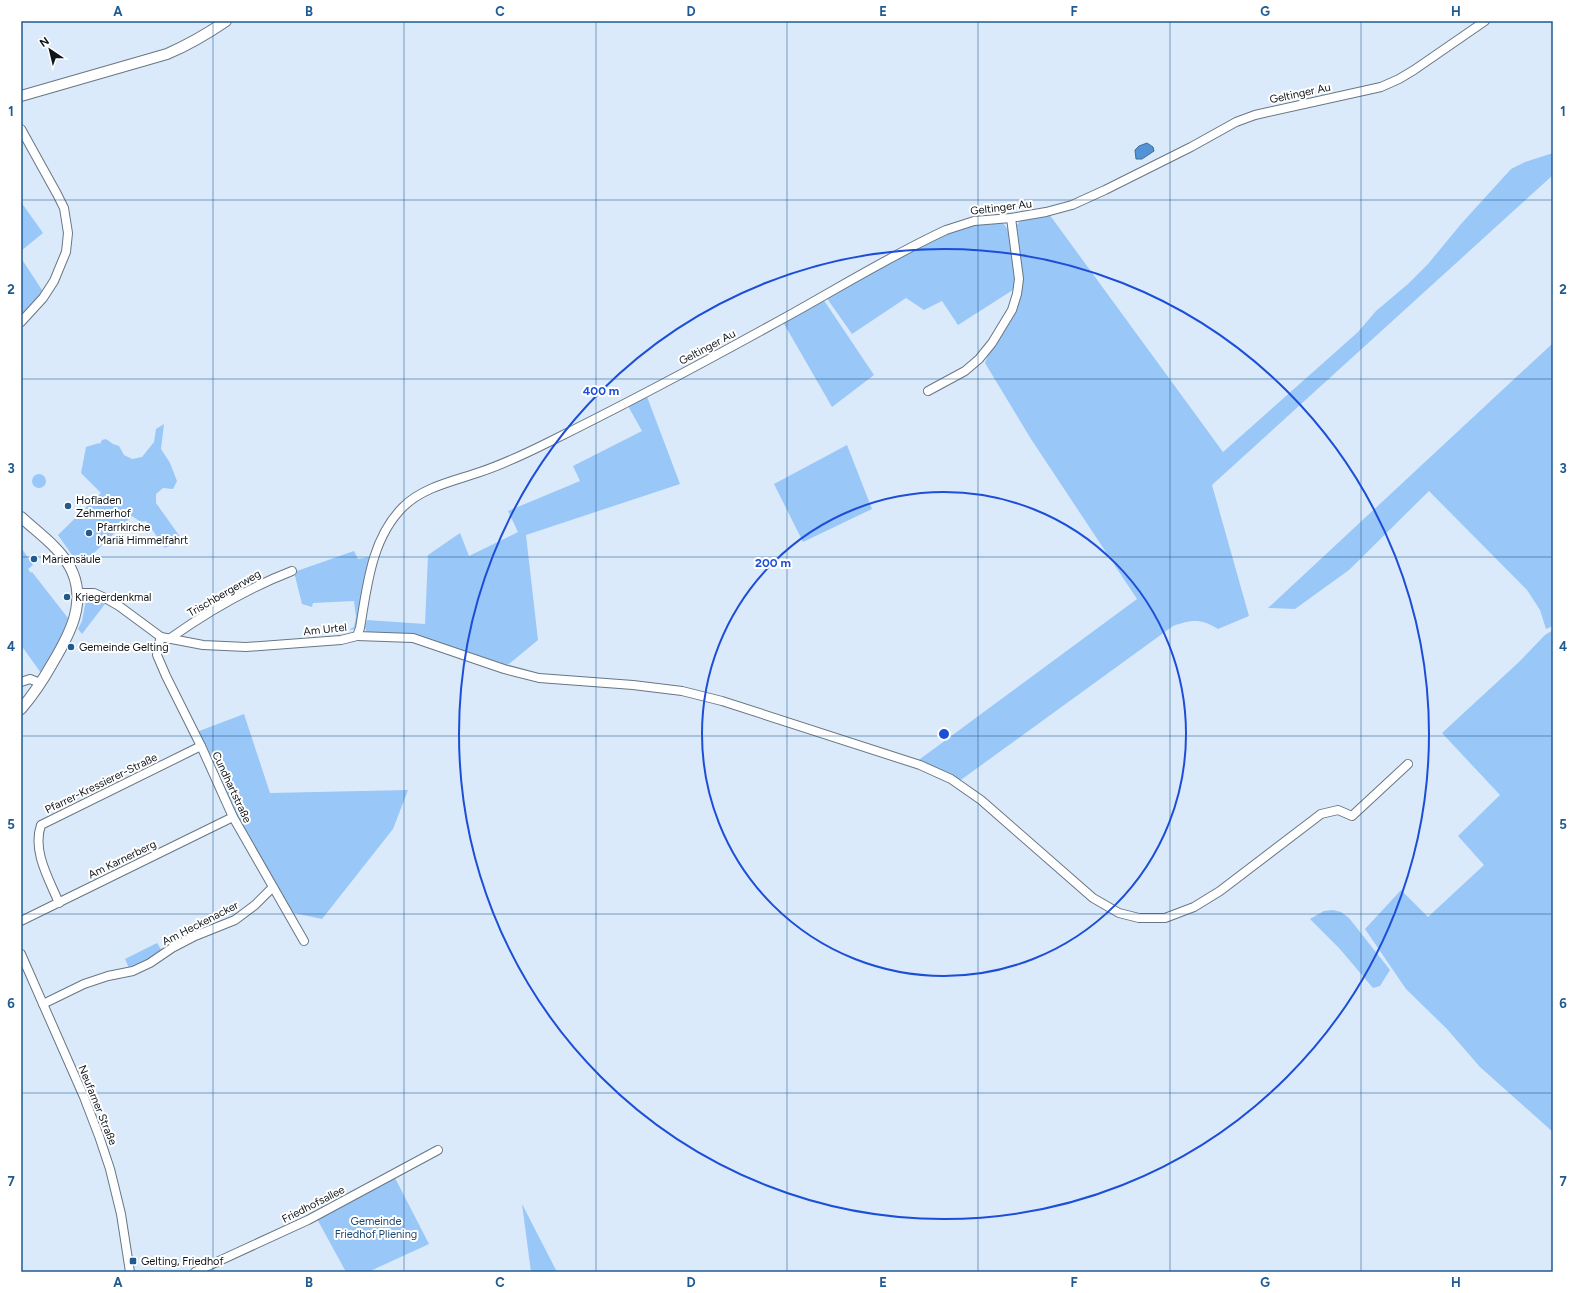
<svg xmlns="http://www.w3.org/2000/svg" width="1574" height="1293" font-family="Figtree,sans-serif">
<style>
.green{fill:#99c7f8}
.water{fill:#5293d5;stroke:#3e6d9d}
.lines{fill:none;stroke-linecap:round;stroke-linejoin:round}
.minor-casing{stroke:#687684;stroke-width:10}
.major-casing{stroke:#687684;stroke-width:12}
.minor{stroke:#fff;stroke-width:8}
.major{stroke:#fff;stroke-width:10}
.grid{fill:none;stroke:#1f5a91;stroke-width:1;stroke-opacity:0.55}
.ring{fill:none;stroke:#1d4ed8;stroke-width:2}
.poi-dot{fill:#1f5a91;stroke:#fff;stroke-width:1.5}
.labels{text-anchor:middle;stroke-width:4;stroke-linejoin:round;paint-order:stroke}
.street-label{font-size:11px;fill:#10151a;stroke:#fff}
.poi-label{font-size:11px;fill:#10151a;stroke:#fff;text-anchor:start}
.park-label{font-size:11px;fill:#194773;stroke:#fff}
.centre{fill:#1d4ed8;stroke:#fff;stroke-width:2}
.ring-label{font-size:12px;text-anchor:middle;font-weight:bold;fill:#1d4ed8;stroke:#fff;stroke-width:4;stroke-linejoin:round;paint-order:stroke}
.neatline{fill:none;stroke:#1f5a91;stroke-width:1.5}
.grid-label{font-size:13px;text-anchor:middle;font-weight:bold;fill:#1f5a91}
</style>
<rect width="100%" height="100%" fill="#dbeafa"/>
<g class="green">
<path d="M1553,153V175L1212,485L1249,616L1218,629C1200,618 1192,620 1173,626L958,782L916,762L1137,599L1031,439L985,363L989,353L1020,292L1016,226L1021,220L1049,214L1223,452L1358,332L1376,311L1408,284L1428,264L1461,224L1511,169L1525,162Z"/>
<polygon points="21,202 43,233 21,251"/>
<polygon points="991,222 1003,223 1009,231 1017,280 1016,288 958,325 942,301 924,310 906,298 852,334 826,297 955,228"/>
<polygon points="21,258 44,293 21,317"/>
<polygon points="823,299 874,375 832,407 783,322"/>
<polygon points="1553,343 1553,626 1546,629 1540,610 1527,590 1429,491 1349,570 1295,609 1268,608"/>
<polygon points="646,394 680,484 526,535 538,640 504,668 412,634 367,634 365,627 367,620 425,624 428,555 460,533 469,556 518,532 508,511 580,481 573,466 642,431 628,406"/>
<polygon points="164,424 161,449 170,463 177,481 173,489 163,488 156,494 156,503 181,538 165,548 146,521 141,522 132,516 96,551 79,565 58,535 101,493 81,473 86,447 99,443 100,444 102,440 106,439 113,444 119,446 124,455 132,459 142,457 154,442 156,429"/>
<polygon points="847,445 872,509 803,542 774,484"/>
<circle cx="39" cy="481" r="7"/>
<polygon points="22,549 33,565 28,569 31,573 32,572 68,618 62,636 41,673 21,645"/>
<polygon points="354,551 358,559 369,557 371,558 359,621 354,629 351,630 350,629 354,627 356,617 354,601 313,603 312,607 302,604 294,572"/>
<polygon points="90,597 105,604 82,634 78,629 82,621 86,600"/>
<polygon points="1553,630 1553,1132 1480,1067 1447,1029 1406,989 1365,929 1401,890 1428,917 1484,865 1458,836 1500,795 1442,733 1520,661 1545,635"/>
<path d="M244,714L270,793L408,790L393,829L322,919L294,913C273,883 252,851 235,817C222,789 216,756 194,733Z"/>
<polygon points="1333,910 1341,912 1349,918 1390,970 1380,986 1373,988 1339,948 1310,919 1324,911"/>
<polygon points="157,943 162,951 149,961 129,968 125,959"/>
<polygon points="394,1176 429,1244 368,1272 346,1272 316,1217"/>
<polygon points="522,1204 557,1272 531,1272"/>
</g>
<polygon class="water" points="1147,143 1153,147 1154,151 1142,159 1136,159 1135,150 1139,146"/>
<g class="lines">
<g class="minor-casing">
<g id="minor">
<polyline points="21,129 57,194 64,208 68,233 66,252 54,281 43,298 21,322"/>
<polyline points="928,391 965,371 979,359 992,343 1012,310 1017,294 1019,279 1011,218"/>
<path d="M78,593H94L105,598L119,606L161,637L203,645L246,647L341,640L357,636L360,628C367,587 371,539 403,507C423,487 454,481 480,472C504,464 527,453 549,442C632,401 714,357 795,312C845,284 894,254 946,230L974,221L1011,218L1046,212L1072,205L1105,190L1191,147L1236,122L1255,115L1381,87L1399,79L1414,70L1485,21"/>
<polyline points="357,636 413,638 504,669 539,678 633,685 682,691 722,701 920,765 951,779 981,800 1093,898 1119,913 1139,918 1165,918 1194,907 1220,891 1321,814 1338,810 1352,816 1408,764"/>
<polyline points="161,637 158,647 157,655 166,676 201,746 233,817 304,941"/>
<path d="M169,639C207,612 248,588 292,571"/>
<polyline points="21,682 30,679 40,683"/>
<path d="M59,903C49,879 32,851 41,825L201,746"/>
<polyline points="21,921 233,817"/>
<polyline points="21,954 84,1097 99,1136 110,1169 121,1214 130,1272"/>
<polyline points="43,1004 84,984 108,976 133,971 150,963 172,948 195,936 235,920 255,905 273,887"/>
<polyline points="195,1272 308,1220 438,1150"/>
</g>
</g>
<g class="major-casing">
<g id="major">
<path d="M21,96L167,54C188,45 207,34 226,21"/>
<path d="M21,517C37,532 59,547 70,567C88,601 70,634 52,664C43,680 33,695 21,709"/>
</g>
</g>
<use href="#minor" class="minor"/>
<use href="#major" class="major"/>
</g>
<path class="grid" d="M213,21V1272M404,21V1272M596,21V1272M787,21V1272M978,21V1272M1170,21V1272M1361,21V1272M21,200H1553M21,379H1553M21,557H1553M21,736H1553M21,914H1553M21,1093H1553"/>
<g class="ring">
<circle cx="944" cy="734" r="242"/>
<circle cx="944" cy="734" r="485"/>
</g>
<g class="poi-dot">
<circle cx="68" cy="506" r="4"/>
<circle cx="89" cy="533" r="4"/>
<circle cx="34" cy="559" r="4"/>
<circle cx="67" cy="597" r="4"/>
<circle cx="71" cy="647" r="4"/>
<rect x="129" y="1257" width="8" height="8" rx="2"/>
</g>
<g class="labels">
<g class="street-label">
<text transform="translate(1300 93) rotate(-12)" y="4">Geltinger Au</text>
<text transform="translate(1001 207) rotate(-7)" y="4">Geltinger Au</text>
<text transform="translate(707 347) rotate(-28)" y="4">Geltinger Au</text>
<text transform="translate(224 593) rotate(-30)" y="4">Trischbergerweg</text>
<text transform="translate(325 629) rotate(-6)" y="4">Am Urtel</text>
<text transform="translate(101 783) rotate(-26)" y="4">Pfarrer-Kressierer-Straße</text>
<text transform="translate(232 787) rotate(65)" y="4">Cundhartstraße</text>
<text transform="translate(122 859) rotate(-26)" y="4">Am Karnerberg</text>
<text transform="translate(200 923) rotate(-27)" y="4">Am Heckenacker</text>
<text transform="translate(98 1105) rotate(68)" y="4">Neufarner Straße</text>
<text transform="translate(313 1204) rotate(-27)" y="4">Friedhofsallee</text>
</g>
<g class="poi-label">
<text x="76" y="504">Hofladen<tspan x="76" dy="13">Zehmerhof</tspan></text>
<text x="97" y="531">Pfarrkirche<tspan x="97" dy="13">Mariä Himmelfahrt</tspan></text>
<text x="42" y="563">Mariensäule</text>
<text x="75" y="601">Kriegerdenkmal</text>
<text x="79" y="651">Gemeinde Gelting</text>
<text x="141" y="1265">Gelting, Friedhof</text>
</g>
<g class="park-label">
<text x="376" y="1225">Gemeinde<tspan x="376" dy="13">Friedhof Pliening</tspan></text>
</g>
</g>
<circle cx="944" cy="734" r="6" class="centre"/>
<g class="ring-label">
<text x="601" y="395">400 m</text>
<text x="773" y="567">200 m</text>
</g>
<rect width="1574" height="1293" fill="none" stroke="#ffffff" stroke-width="44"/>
<g transform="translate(50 50) rotate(325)" stroke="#ffffff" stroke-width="3" paint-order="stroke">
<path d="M0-3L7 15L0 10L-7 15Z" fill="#10151a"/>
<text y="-6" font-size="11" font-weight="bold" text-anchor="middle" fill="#10151a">N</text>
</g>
<rect x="22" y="22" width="1530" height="1249" class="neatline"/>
<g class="grid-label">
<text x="118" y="16">A</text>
<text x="309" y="16">B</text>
<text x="500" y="16">C</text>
<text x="691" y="16">D</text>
<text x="883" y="16">E</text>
<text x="1074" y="16">F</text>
<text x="1265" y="16">G</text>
<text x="1456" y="16">H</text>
<text x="11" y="116">1</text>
<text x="1563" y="116">1</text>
<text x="11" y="294">2</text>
<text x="1563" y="294">2</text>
<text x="11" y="473">3</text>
<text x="1563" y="473">3</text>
<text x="11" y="651">4</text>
<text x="1563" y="651">4</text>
<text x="11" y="829">5</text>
<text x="1563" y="829">5</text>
<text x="11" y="1008">6</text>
<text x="1563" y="1008">6</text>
<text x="11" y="1186">7</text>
<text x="1563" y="1186">7</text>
<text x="118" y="1287">A</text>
<text x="309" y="1287">B</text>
<text x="500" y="1287">C</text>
<text x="691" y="1287">D</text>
<text x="883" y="1287">E</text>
<text x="1074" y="1287">F</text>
<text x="1265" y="1287">G</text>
<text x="1456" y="1287">H</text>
</g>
</svg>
